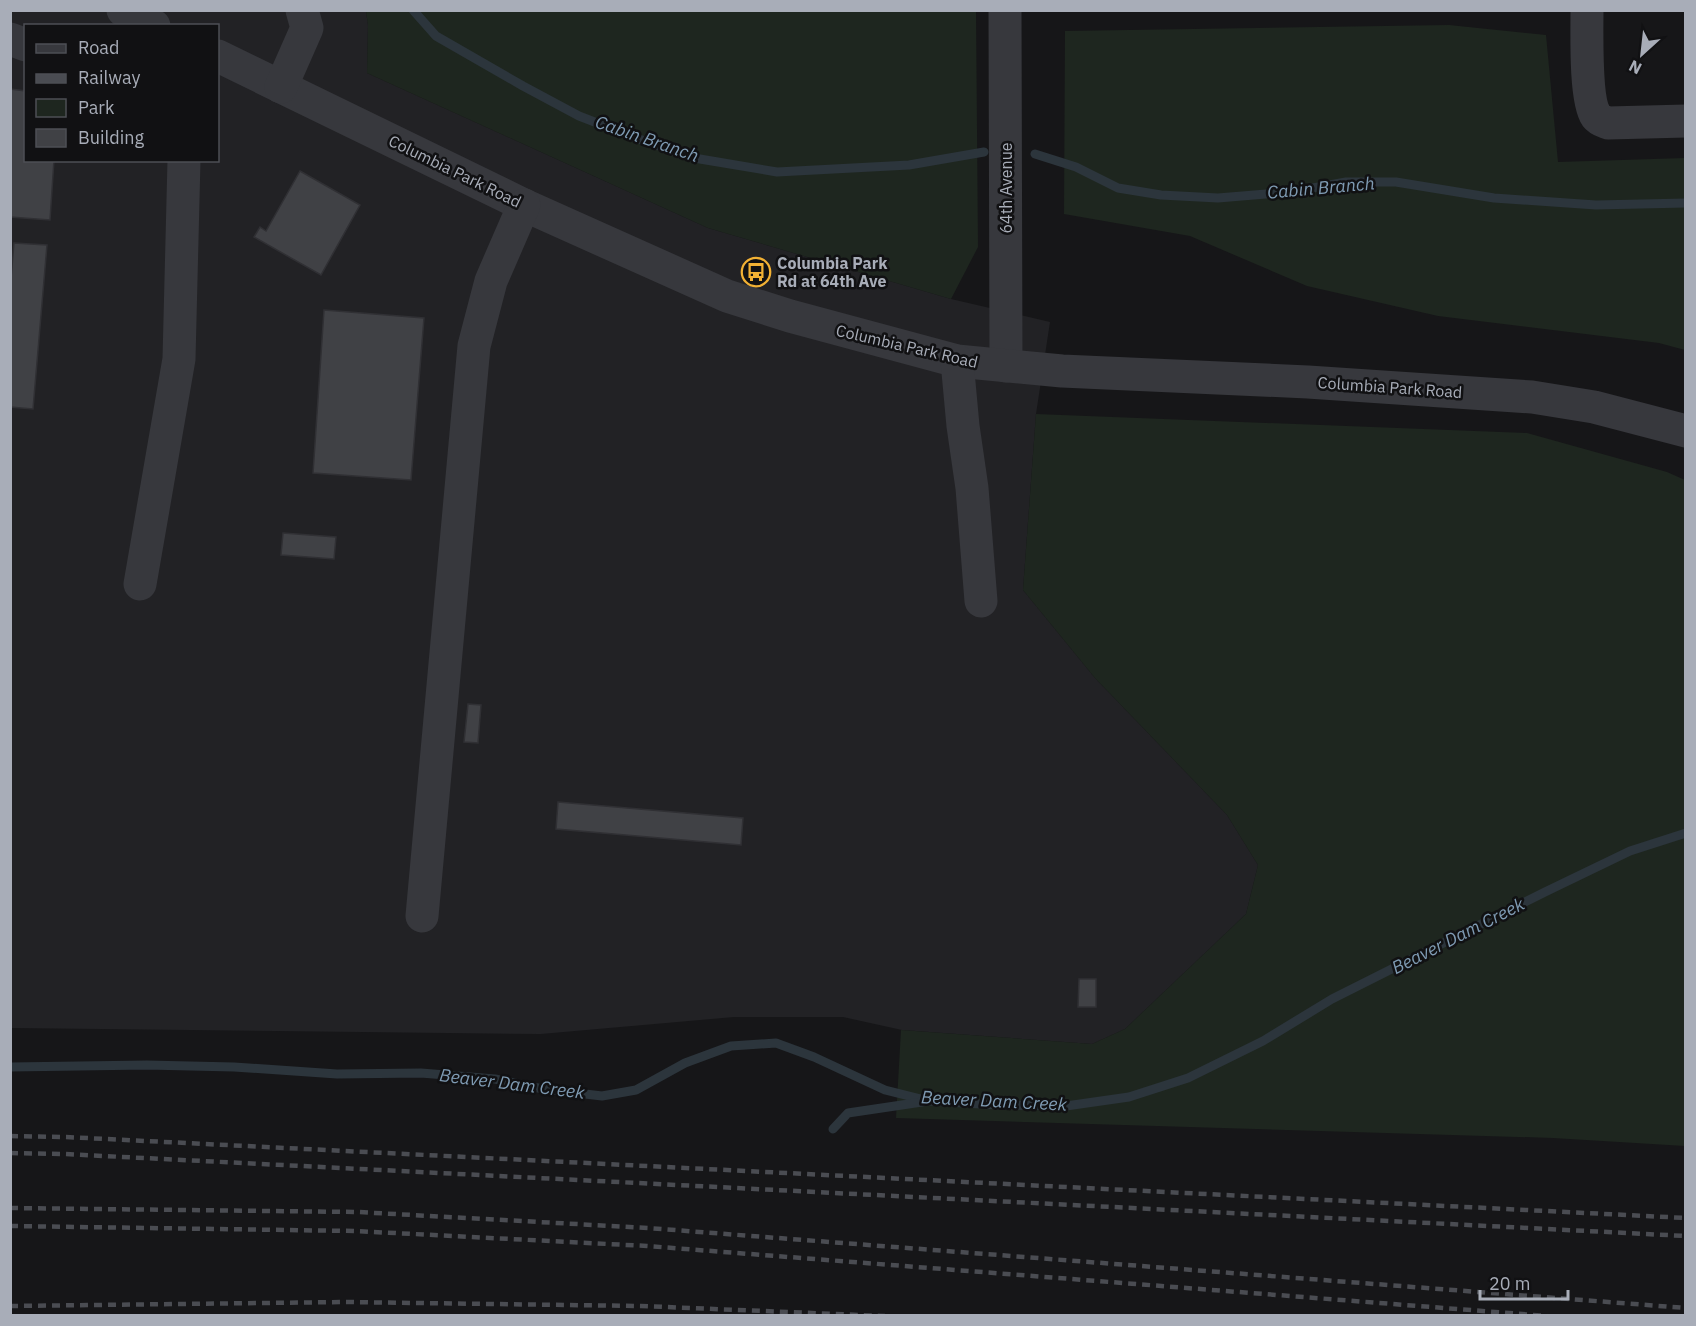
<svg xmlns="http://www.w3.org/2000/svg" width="1696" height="1326" font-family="'IBM Plex Sans',sans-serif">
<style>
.built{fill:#222225;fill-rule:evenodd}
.green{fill:#1e261f}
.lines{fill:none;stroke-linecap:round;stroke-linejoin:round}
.stream{stroke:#2c353c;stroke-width:9}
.building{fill:#404145;stroke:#303034;stroke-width:1.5}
.minor{stroke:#37383d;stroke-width:33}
.rail{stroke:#4a4c52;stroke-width:4.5;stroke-dasharray:8 6;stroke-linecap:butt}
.labels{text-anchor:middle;stroke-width:5;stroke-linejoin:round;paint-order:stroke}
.street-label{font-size:16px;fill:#a8adb8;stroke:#111113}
.poi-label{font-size:16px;font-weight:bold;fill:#a8adb8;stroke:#111113;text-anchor:start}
.water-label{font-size:18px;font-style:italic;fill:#7f9bb3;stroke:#111113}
</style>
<rect width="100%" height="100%" fill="#161618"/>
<path class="built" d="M11,11H366L368,25L367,73L708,228L951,299L1050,322L1036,414L1023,590L1095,678L1227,815L1258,865L1246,914L1125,1029L1092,1044L902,1030L843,1017H734L541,1034L11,1028ZM26,26H218V160H26Z"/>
<g class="green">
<polygon points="366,11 976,11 978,247 951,299 708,228 367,73 368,25"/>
<polygon points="1449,25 1546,35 1558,162 1685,158 1685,350 1659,343 1438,316 1307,286 1190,236 1064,214 1065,31"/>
<polygon points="1036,414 1527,433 1667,472 1685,480 1685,1146 1553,1138 896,1118 901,1030 1092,1044 1125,1029 1246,914 1258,865 1227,815 1095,678 1023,590"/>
</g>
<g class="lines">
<g class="stream">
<polyline points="413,10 436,36 523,86 579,116 636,138 694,158 777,172 909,165 984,152"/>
<polyline points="1035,154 1076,167 1118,188 1161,195 1218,198 1291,192 1346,182 1396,182 1494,198 1596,205 1686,203"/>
<polyline points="10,1067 147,1065 234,1067 337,1074 421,1073 495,1079 543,1089 602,1096 636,1090 685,1063 731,1046 776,1043 814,1057 885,1090 929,1101 998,1105 1066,1106 1129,1097 1188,1078 1263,1041 1332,999 1545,892 1630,851 1686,833"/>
<polyline points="833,1129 848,1113 922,1102"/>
</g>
</g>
<g class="building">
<polygon points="10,89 26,91 26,160 54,160 50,220 10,217"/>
<polygon points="300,171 360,205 321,275 254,237 260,227 266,231"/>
<polygon points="14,243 47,245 33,409 10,407 10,289"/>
<polygon points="324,310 424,318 411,480 313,473"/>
<polygon points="283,533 336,537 334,559 281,555"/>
<polygon points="468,704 481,705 478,743 464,742"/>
<polygon points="558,802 743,818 741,845 556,829"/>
<polygon points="1079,979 1096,979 1096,1007 1078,1007"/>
</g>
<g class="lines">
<g class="minor">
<polyline points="123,10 154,26"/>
<polyline points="1005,10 1006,366"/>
<path d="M1587,10C1587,32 1585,100 1596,116C1599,120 1603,121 1608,123L1686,121"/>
<polyline points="10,39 26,45"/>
<polyline points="218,56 524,205 727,296 790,316 957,361 1062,371 1308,382 1532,397 1594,407 1686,431"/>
<polyline points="281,87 307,28 302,10"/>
<polyline points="957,361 963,426 972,488 981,601"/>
<polyline points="140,584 179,359 184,160"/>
<polyline points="422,916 474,346 491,281 524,205"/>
</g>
<g class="rail">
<polyline points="10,1136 66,1137 1686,1218"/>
<polyline points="10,1153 64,1154 1686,1236"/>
<polyline points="10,1208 358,1212 648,1228 1686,1308"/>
<polyline points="10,1226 355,1231 647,1246 1547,1316"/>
<polyline points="10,1306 345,1302 641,1306 885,1316"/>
</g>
</g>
<defs>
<g id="bus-ring" transform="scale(1.5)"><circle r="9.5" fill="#111113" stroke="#f2b134" stroke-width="1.5"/><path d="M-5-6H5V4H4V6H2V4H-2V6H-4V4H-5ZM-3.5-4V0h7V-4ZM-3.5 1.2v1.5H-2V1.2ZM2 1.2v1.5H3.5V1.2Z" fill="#f2b134"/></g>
</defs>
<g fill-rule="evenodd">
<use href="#bus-ring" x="756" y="272"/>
</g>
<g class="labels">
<g class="street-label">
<text transform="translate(455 171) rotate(26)" y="6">Columbia Park Road</text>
<text transform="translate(1006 188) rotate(-90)" y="6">64th Avenue</text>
<text transform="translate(907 346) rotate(13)" y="6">Columbia Park Road</text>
<text transform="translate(1390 387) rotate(4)" y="6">Columbia Park Road</text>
</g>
<g class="poi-label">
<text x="777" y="269">Columbia Park<tspan x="777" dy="18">Rd at 64th Ave</tspan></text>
</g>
<g class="water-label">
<text transform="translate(647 139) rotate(19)" y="6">Cabin Branch</text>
<text transform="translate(1321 188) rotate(-5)" y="6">Cabin Branch</text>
<text transform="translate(1458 936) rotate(-27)" y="6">Beaver Dam Creek</text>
<text transform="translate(512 1084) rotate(7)" y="6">Beaver Dam Creek</text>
<text transform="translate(994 1101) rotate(3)" y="6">Beaver Dam Creek</text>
</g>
</g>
<rect width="1696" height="1326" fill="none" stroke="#a8adb8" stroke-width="24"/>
<rect x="24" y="24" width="195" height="138" fill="#111113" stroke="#4d4f55" stroke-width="1.5"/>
<rect x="36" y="44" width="30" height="9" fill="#37383d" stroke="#4d4f55" stroke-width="1.5"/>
<text x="78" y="54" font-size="18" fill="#a8adb8">Road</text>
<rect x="36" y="74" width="30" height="9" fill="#4a4c52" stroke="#4d4f55" stroke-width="1.5"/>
<text x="78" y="84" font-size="18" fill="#a8adb8">Railway</text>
<rect x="36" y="99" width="30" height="18" fill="#1e261f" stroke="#4d4f55" stroke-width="1.5"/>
<text x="78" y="114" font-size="18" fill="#a8adb8">Park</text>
<rect x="36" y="129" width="30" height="18" fill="#404145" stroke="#4d4f55" stroke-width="1.5"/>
<text x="78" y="144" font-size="18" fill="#a8adb8">Building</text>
<g transform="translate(1642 54) rotate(207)" stroke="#111113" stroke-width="4.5" paint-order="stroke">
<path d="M0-4.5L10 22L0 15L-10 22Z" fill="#a8adb8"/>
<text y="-9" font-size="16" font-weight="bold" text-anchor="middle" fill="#a8adb8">N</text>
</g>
<path d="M1480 1290v9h88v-9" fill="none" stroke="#a8adb8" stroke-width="3"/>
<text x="1489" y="1290" font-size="18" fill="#a8adb8" stroke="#111113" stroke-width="4.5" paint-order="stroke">20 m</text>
</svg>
